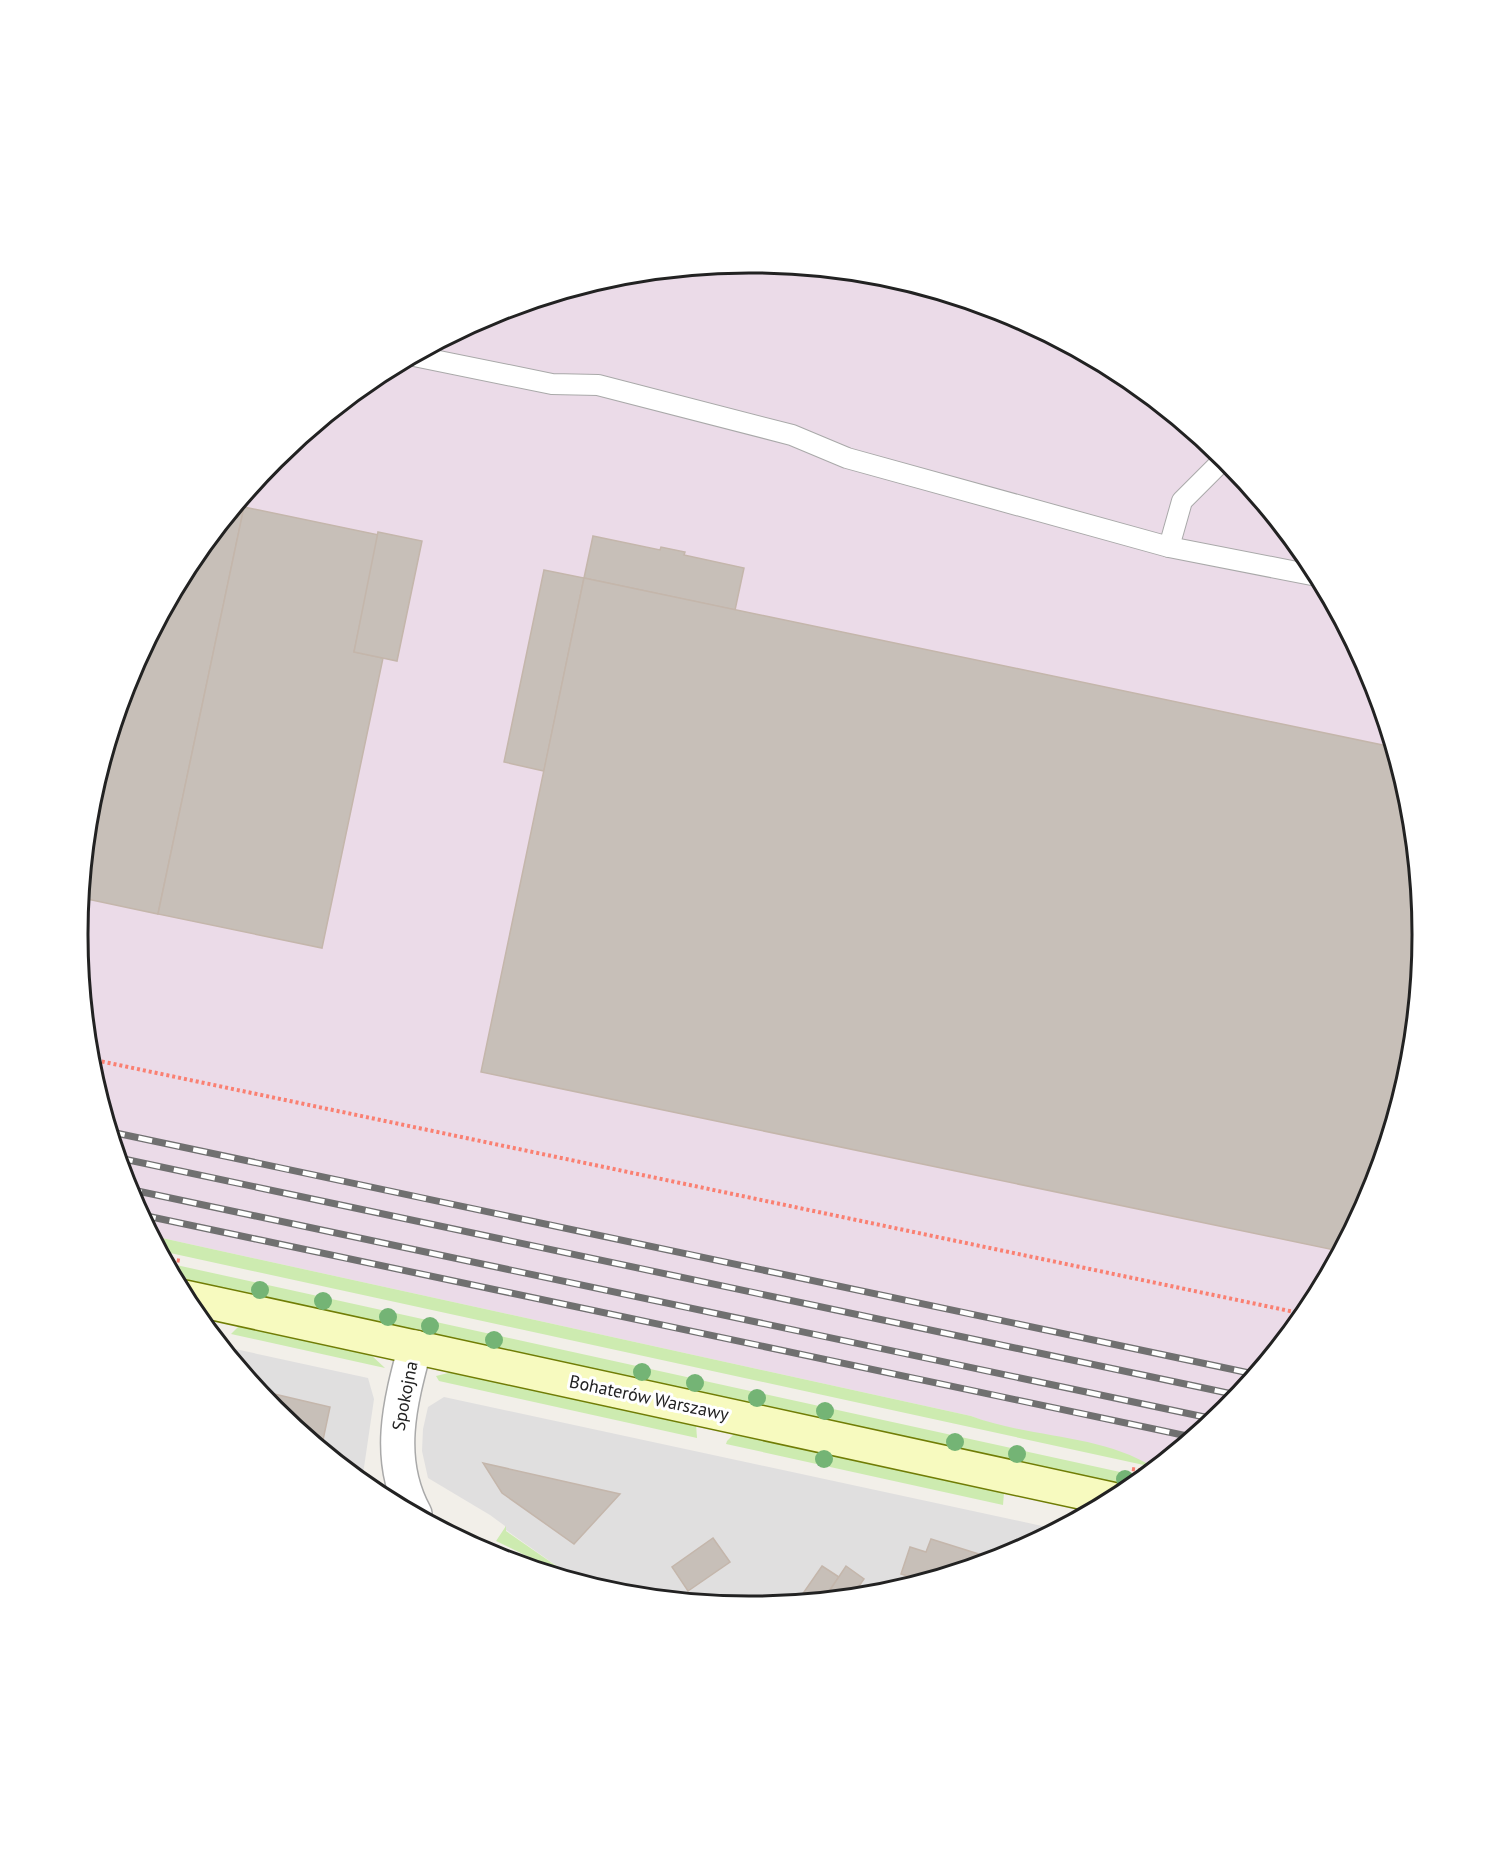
<svg xmlns="http://www.w3.org/2000/svg" width="1500" height="1869" font-family="'PT Sans',sans-serif">
<style>
.residential{fill:#e0dfdf}
.industrial{fill:#ebdbe8}
.grass{fill:#cdebb0}
.building{fill:#c7bfb8;stroke:#c4b6ab;stroke-width:1.5}
.lines{fill:none;stroke-linecap:round;stroke-linejoin:round}
.lane-casing{stroke:#a9a9a9;stroke-width:22}
.street-casing{stroke:#a9a9a9;stroke-width:36}
.secondary-casing{stroke:#707d05;stroke-width:36}
.path{stroke:#fa8072;stroke-width:4;stroke-dasharray:3 3;stroke-linecap:butt}
.lane{stroke:#fff;stroke-width:20}
.street{stroke:#fff;stroke-width:33}
.secondary{stroke:#f7fabf;stroke-width:33}
.rail-casing{stroke:#707070;stroke-width:7}
.rail{stroke:#fff;stroke-width:4.5;stroke-dasharray:14;stroke-linecap:butt}
.tree{fill:#74b475}
.labels{text-anchor:middle;stroke-width:6;stroke-linejoin:round;paint-order:stroke}
.street-label{font-size:18px;fill:#222;stroke:#fff}
.rim{fill:none;stroke:#222;stroke-width:3}
</style>
<rect width="100%" height="100%" fill="#f2efe9"/>
<g class="residential">
<polygon points="235,1349 368,1378 374,1399 362,1481 275,1409 233,1359"/>
<polygon points="444,1397 1056,1529 1007,1555 881,1594 750,1606 619,1594 578,1581 506,1530 505,1526 490,1515 428,1478 422,1451 423,1429 428,1407"/>
</g>
<polygon class="industrial" points="750,263 881,275 1007,314 1124,376 1225,460 1309,561 1371,678 1409,804 1422,935 1409,1066 1371,1192 1309,1308 1225,1410 1155,1467 995,1425 971,1416 153,1236 129,1191 91,1065 78,934 91,803 129,677 191,561 275,459 377,376 493,314 619,275"/>
<g class="grass">
<path d="M153,1236L971,1416C1029,1438 1101,1434 1153,1467L161,1251Z"/>
<polygon points="167,1263 1143,1477 1131,1487 175,1278"/>
<polygon points="240,1325 371,1355 385,1368 231,1334"/>
<polygon points="452,1372 696,1424 697,1438 439,1381 436,1376"/>
<polygon points="735,1433 1004,1493 1003,1505 726,1444 727,1441"/>
<polygon points="506,1526 506,1531 578,1581 496,1541"/>
</g>
<g class="building">
<polygon points="237,505 244,507 158,914 82,898 91,803 129,677 191,561"/>
<polygon points="244,507 379,535 354,652 383,658 322,948 158,914"/>
<polygon points="378,532 422,541 397,661 354,652"/>
<polygon points="593,536 660,550 661,547 685,552 684,555 744,568 735,610 584,578"/>
<polygon points="544,570 584,578 544,771 504,762"/>
<polygon points="584,578 1392,747 1409,804 1422,935 1409,1066 1371,1192 1339,1251 481,1072"/>
<polygon points="270,1393 330,1407 323,1440 308,1436 275,1409 268,1401"/>
<polygon points="483,1463 620,1494 574,1544 502,1493"/>
<polygon points="713,1538 730,1562 688,1591 672,1567"/>
<polygon points="931,1539 982,1555 979,1564 916,1583 917,1579 901,1574 910,1547 926,1552"/>
<polygon points="822,1566 839,1577 824,1599 797,1602"/>
<polygon points="846,1566 864,1579 852,1596 824,1599"/>
</g>
<g class="lines">
<g class="lane-casing">
<g id="lane">
<polyline points="414,356 552,384 598,385 792,435 847,458 1169,547 1317,576"/>
<polyline points="1169,547 1182,501 1224,459"/>
</g>
</g>
<g class="street-casing">
<path id="street" d="M415,1347C400,1403 385,1459 415,1514"/>
</g>
<g class="secondary-casing">
<polyline id="secondary" points="185,1297 1112,1499"/>
</g>
<g class="path">
<polyline points="90,1059 1304,1314"/>
<polyline points="165,1258 181,1261"/>
<polyline points="1132,1469 1149,1472"/>
</g>
<use href="#lane" class="lane"/>
<use href="#street" class="street"/>
<use href="#secondary" class="secondary"/>
<g class="rail-casing">
<g id="rail">
<polyline points="111,1132 1254,1374"/>
<polyline points="119,1158 1237,1395"/>
<polyline points="128,1189 1214,1419"/>
<polyline points="142,1215 1192,1437"/>
</g>
</g>
<use href="#rail" class="rail"/>
</g>
<g class="tree">
<circle cx="260" cy="1290" r="9"/>
<circle cx="323" cy="1301" r="9"/>
<circle cx="388" cy="1317" r="9"/>
<circle cx="430" cy="1326" r="9"/>
<circle cx="494" cy="1340" r="9"/>
<circle cx="642" cy="1372" r="9"/>
<circle cx="695" cy="1383" r="9"/>
<circle cx="757" cy="1398" r="9"/>
<circle cx="825" cy="1411" r="9"/>
<circle cx="955" cy="1442" r="9"/>
<circle cx="1017" cy="1454" r="9"/>
<circle cx="824" cy="1459" r="9"/>
<circle cx="1125" cy="1479" r="9"/>
</g>
<g class="labels">
<g class="street-label">
<text transform="translate(405 1396) rotate(-79)" y="6">Spokojna</text>
<text transform="translate(649 1398) rotate(12)" y="6">Bohaterów Warszawy</text>
</g>
</g>
<path d="M0 0H1500V1869H0ZM749 273H751A661 661 0 0 1 1412 934V935A661 661 0 0 1 751 1596H749A661 661 0 0 1 88 935V934A661 661 0 0 1 749 273Z" fill="#fff" fill-rule="evenodd"/>
<path class="rim" d="M749 273H751A661 661 0 0 1 1412 934V935A661 661 0 0 1 751 1596H749A661 661 0 0 1 88 935V934A661 661 0 0 1 749 273Z"/>
</svg>
